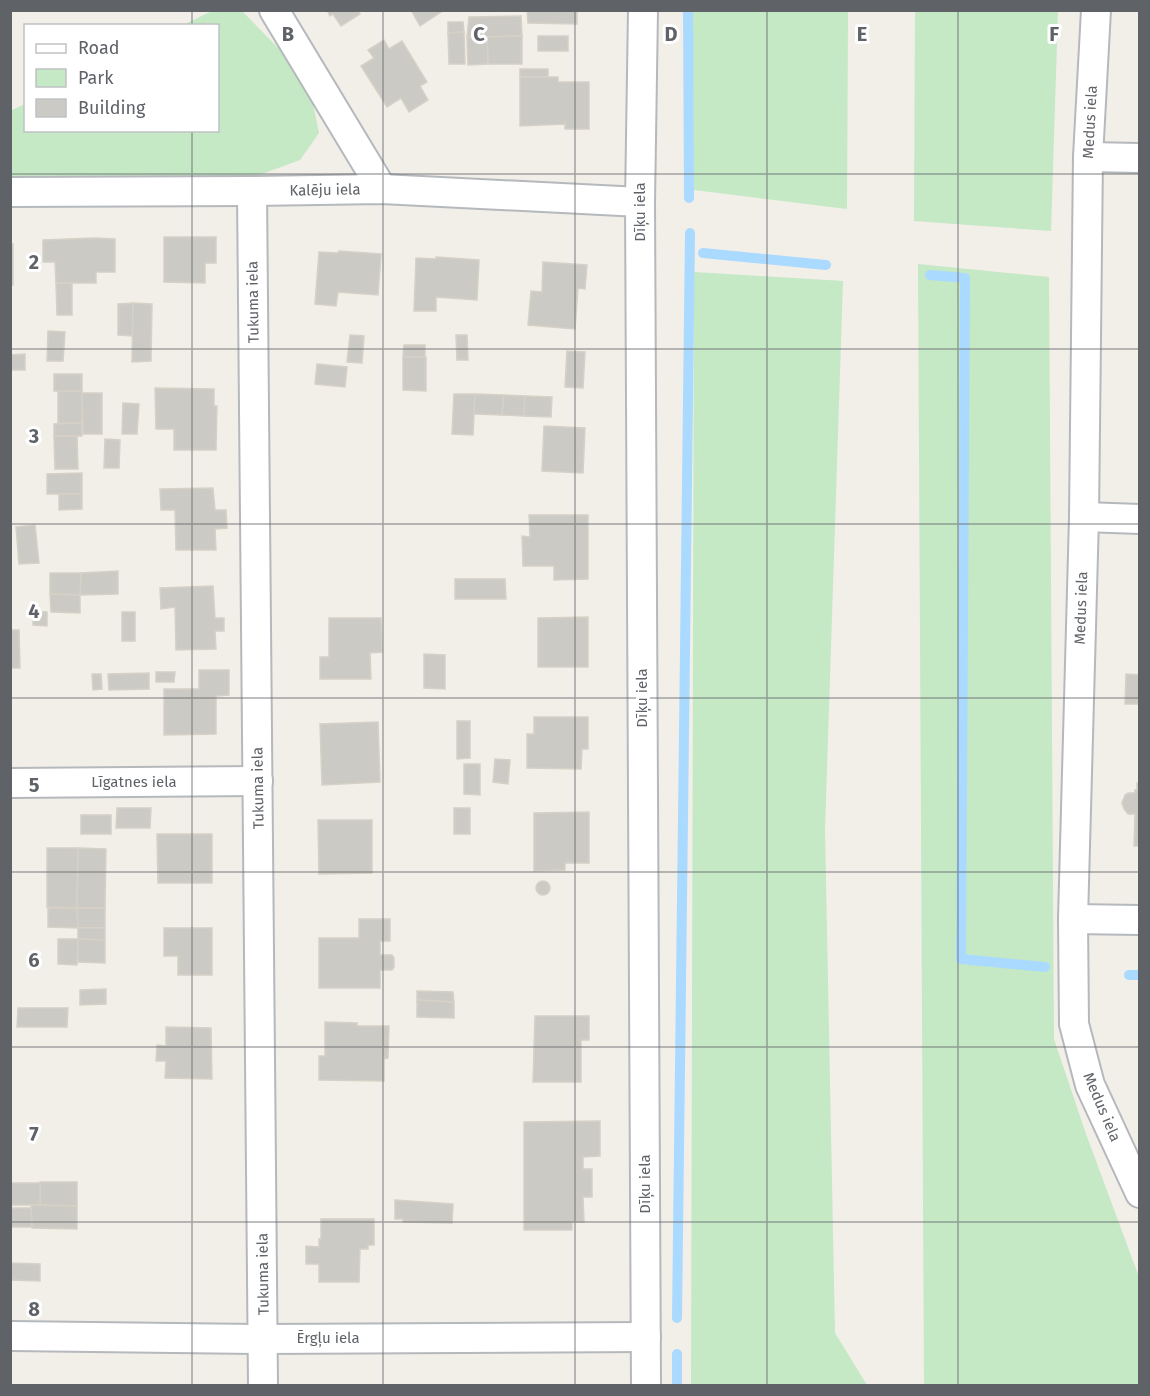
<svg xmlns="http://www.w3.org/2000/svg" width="1150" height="1396" font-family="'Fira Sans',sans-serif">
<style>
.green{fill:#c5e8c5}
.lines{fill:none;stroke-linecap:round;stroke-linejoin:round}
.stream{stroke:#aadaff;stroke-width:10}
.building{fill:#cccac5;stroke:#d6d1c6;stroke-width:1.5}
.minor-casing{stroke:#b5b8bc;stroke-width:32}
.minor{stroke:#fff;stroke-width:28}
.grid{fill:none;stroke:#5f6368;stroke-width:1.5;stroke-opacity:0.55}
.labels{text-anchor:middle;stroke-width:6;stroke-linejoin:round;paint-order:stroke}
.street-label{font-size:15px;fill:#5f6368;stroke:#fff}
.grid-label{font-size:20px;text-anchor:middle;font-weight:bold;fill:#5f6368;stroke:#fff;stroke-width:6;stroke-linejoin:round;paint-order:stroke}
</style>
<rect width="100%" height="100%" fill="#f1efe8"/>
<g class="green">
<polygon points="212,11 242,11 283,53 313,104 319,133 300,160 262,174 220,178 11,185 10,111 25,104 26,130 218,130 218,26 183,25"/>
<polygon points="689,11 848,11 847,209 694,190"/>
<polygon points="915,11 1058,11 1051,231 914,221"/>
<polygon points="918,264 1049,277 1054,1039 1086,1134 1139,1277 1139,1385 924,1385"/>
<polygon points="694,272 843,281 825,830 835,1333 867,1385 691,1385"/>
</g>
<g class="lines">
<g class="stream">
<polyline points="688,10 689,198"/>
<polyline points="703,253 826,265"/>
<polyline points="930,275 965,278 961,959 1045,967"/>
<polyline points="1129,975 1140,975"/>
<polyline points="677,1318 690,233"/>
<polyline points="677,1386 677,1354"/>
</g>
</g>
<g class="building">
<polygon points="327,10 358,10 360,14 341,26 333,14 330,16"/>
<polygon points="411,10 444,10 420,26"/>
<polygon points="527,10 577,10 577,24 528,23"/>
<polygon points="521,16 522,36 467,37 469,17"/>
<polygon points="448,22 463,22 464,32 448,33"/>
<polygon points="464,32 465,64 449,64 448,33"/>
<polygon points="522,36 522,64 488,64 487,37"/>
<rect x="538" y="36" width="30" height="15"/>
<polygon points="467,37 487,37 488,64 468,65"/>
<polygon points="384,40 389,49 402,41 427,82 420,86 428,100 409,112 401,98 387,107 361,66 374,58 368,50"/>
<rect x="520" y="69" width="28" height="8"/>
<polygon points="520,77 558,77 558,82 589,82 589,129 565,129 565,124 520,126"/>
<polygon points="164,237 216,237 216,263 205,263 205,283 164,282"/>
<polygon points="95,238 115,239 115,272 96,272 96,283 56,283 55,262 43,262 43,240"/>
<polygon points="10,244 13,244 13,285 10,284"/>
<polygon points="339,251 381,254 378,295 338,292 336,306 315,304 319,252 338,253"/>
<polygon points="436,257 479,260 477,300 436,297 436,311 414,311 416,258 436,259"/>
<polygon points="543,262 587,265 585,289 578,288 575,329 528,325 531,291 542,292"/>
<polygon points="56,283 72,283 72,315 57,315"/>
<polygon points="133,303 133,336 118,335 118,304"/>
<polygon points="133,303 152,304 151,361 132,362"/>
<polygon points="48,331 65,332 63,361 47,361"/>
<polygon points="350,335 364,336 362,363 347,362"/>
<polygon points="456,335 467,335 468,360 457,360"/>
<polygon points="404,345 425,345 425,357 403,357"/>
<polygon points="567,351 585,352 583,388 565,387"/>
<polygon points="25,354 25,370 10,370 10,355"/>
<polygon points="403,357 426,357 426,391 403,390"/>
<polygon points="317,364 347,367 345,387 315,384"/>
<rect x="54" y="374" width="28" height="17"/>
<polygon points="155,388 214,389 214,406 217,406 216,450 174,450 174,429 156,429"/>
<rect x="58" y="391" width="24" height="32"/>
<polygon points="82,393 102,393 102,434 83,434"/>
<polygon points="454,394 475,394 473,435 452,434"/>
<polygon points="475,394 504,395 502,415 474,414"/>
<polygon points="504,395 525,396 524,416 502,415"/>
<polygon points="525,396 552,397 551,417 524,416"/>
<polygon points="123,403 139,404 137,434 122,434"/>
<polygon points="82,423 82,436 54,436 54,424"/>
<polygon points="544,426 585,428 583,473 542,471"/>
<polygon points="54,436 77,436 78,469 55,469"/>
<polygon points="105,439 120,440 119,468 104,468"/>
<polygon points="82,473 82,494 47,494 47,474"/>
<polygon points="213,488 215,510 226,510 227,528 215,529 216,550 176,550 175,510 161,510 160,489"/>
<polygon points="59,494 82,494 82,509 59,510"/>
<polygon points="529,515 588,515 588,579 554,580 554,566 523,566 522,536 530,537"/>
<polygon points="35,525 39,563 19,564 16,527"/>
<polygon points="118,571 118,594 80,595 81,573"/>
<polygon points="50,573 81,573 80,595 50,594"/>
<polygon points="455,579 505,579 506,599 455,599"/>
<polygon points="213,586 215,618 224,618 224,631 215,631 216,649 176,650 175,607 161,609 160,588"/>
<polygon points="50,594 80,595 80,613 51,612"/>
<polygon points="33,611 47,612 47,626 33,625"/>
<rect x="122" y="612" width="13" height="29"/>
<polygon points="588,617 588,667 538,667 538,618"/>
<polygon points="329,618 381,618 382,652 370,653 371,679 320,679 320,657 329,657"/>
<polygon points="10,630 19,630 20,668 10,668"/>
<polygon points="424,654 445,655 445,689 424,688"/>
<polygon points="199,670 229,670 229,695 216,696 216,734 164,735 164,689 199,689"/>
<polygon points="156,672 175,672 174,682 156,682"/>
<polygon points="149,673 149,689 109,690 108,674"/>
<polygon points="92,674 101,674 102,689 93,690"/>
<polygon points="1126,674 1140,675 1140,704 1125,704"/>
<polygon points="534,717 588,717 588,749 582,749 581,769 527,768 527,734 534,734"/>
<polygon points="457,721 470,721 470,758 457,759"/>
<polygon points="378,722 380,782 322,785 320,724"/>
<polygon points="495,759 510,760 508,784 493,782"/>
<polygon points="464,764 480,764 480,795 464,794"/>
<polygon points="1137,783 1140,783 1140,846 1134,846 1135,814 1128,814 1124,809 1122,803 1125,795 1128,793 1135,793 1135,790 1137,790"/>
<polygon points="117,808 151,808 150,828 116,828"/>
<rect x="454" y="808" width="16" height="26"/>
<polygon points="589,812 589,863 565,863 565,870 534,871 534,813"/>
<rect x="81" y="815" width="30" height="19"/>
<polygon points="318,820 372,820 372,873 319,874"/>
<polygon points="157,834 212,834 212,883 158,883"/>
<polygon points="47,848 78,848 77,908 47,907"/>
<polygon points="78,848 106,849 105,908 77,908"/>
<circle cx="543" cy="888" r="7"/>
<polygon points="48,908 77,908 78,928 48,927"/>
<polygon points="77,908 105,908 105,928 78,928"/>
<polygon points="359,919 390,919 390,941 380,941 380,955 392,955 394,958 394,967 392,970 380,970 380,988 319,988 319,938 359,938"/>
<polygon points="78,928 105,928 105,940 78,939"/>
<polygon points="164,928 212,928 212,975 178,975 178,956 164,956"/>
<polygon points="58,939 78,939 77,965 58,964"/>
<polygon points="78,939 105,940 105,963 78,962"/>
<polygon points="106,989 106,1004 80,1005 80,990"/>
<polygon points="417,991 453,992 454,1002 417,1000"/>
<polygon points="417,1000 454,1002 454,1018 417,1017"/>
<polygon points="18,1008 68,1008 67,1027 17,1027"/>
<polygon points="535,1016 589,1016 589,1040 581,1040 581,1082 533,1082"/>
<polygon points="325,1022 357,1023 357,1026 389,1026 388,1058 384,1059 384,1081 319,1080 319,1056 325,1056"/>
<polygon points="166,1027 211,1028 212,1079 165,1078 166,1061 156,1061 157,1045 166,1046"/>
<polygon points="600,1121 600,1156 583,1157 583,1169 592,1169 592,1197 583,1197 584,1222 572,1222 572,1230 524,1230 524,1122"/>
<polygon points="40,1182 77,1182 77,1206 40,1205"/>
<rect x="10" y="1183" width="30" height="22"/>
<polygon points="395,1200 453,1204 452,1223 403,1222 403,1219 395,1219"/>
<polygon points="31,1205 77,1206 77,1229 32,1228"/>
<polygon points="10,1208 31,1208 32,1227 10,1227"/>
<polygon points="321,1219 374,1219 374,1245 368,1245 368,1249 360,1249 359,1282 319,1282 319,1264 306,1264 306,1246 319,1247 319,1239 321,1239"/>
<polygon points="10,1263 40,1264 40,1281 10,1280"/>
</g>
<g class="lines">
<g class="minor-casing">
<g id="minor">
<polyline points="274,10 382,189"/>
<polyline points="643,10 640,202 646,1386"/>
<polyline points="1096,10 1088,157 1084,517 1073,919 1074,1024 1090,1085 1140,1193"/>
<polyline points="1088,157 1140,158"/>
<polyline points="252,191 263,1386"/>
<polyline points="10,192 252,191 382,189 640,202"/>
<polyline points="1084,517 1140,519"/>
<polyline points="10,783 258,781"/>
<polyline points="1073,919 1140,920"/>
<polyline points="10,1336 263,1339 646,1337"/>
</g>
</g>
<use href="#minor" class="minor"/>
</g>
<path class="grid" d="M192,10V26M383,10V1386M575,10V1386M767,10V1386M958,10V1386M192,130V1386M10,174H1140M10,349H1140M10,524H1140M10,698H1140M10,872H1140M10,1047H1140M10,1222H1140"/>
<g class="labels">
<g class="street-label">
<text transform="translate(1090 122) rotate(-87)" y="5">Medus iela</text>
<text transform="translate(325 190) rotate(-1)" y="5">Kalēju iela</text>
<text transform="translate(640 212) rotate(-90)" y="5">Dīķu iela</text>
<text transform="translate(253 302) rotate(-91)" y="5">Tukuma iela</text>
<text transform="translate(1081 608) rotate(-88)" y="5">Medus iela</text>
<text transform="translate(642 698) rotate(-90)" y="5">Dīķu iela</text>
<text x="134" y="787">Līgatnes iela</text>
<text transform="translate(258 788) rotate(-91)" y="5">Tukuma iela</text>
<text transform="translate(1102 1107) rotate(67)" y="5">Medus iela</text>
<text transform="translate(645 1184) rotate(-90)" y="5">Dīķu iela</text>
<text transform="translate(263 1274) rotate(-91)" y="5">Tukuma iela</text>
<text x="328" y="1343">Ērgļu iela</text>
</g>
</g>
<g class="grid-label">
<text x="288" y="41">B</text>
<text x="479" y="41">C</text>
<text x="671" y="41">D</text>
<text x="862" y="41">E</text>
<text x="1054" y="41">F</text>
<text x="34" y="269">2</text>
<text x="34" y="443">3</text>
<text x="34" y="618">4</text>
<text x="34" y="792">5</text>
<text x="34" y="967">6</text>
<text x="34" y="1141">7</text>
<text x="34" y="1316">8</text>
</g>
<rect width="1150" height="1396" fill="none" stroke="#5f6368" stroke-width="24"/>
<rect x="24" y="24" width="195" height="108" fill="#ffffff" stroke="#bfc1c3" stroke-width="1.5"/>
<rect x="36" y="44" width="30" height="9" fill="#ffffff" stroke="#bfc1c3" stroke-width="1.5"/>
<text x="78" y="54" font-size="18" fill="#5f6368">Road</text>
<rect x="36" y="69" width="30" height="18" fill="#c5e8c5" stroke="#bfc1c3" stroke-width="1.5"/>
<text x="78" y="84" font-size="18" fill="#5f6368">Park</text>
<rect x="36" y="99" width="30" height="18" fill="#cccac5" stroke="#bfc1c3" stroke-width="1.5"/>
<text x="78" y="114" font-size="18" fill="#5f6368">Building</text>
</svg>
